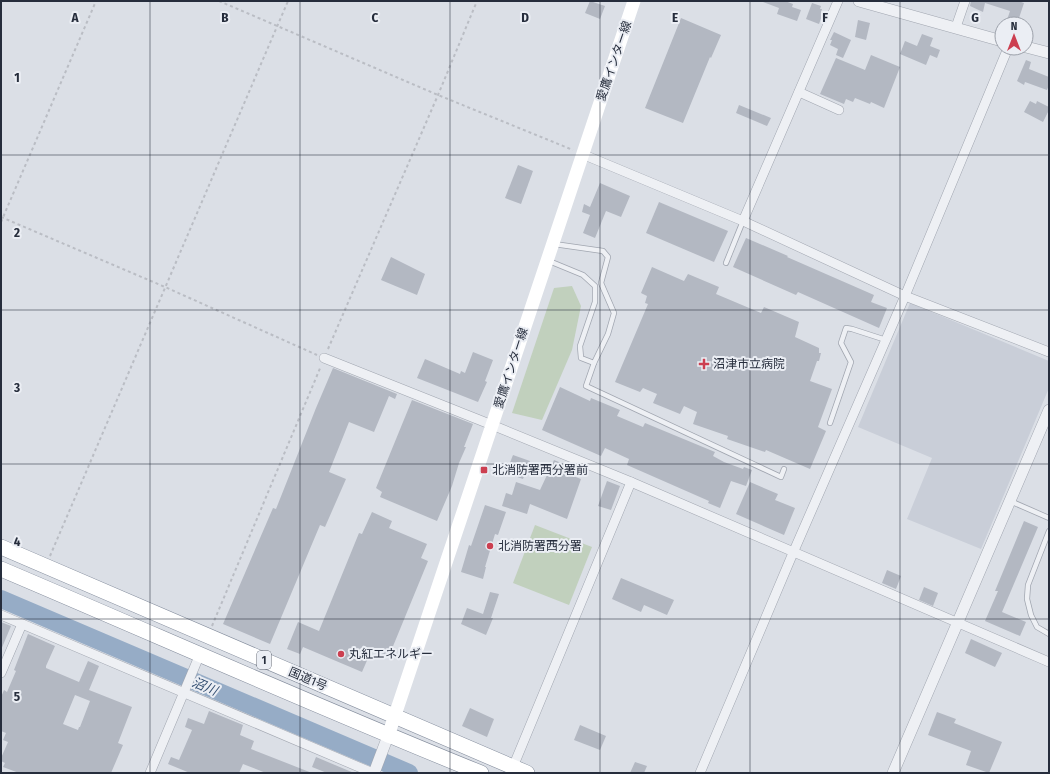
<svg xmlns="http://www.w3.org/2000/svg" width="1050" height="774" font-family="'Fira Sans Condensed','Noto Sans JP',sans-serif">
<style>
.built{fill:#c9ced8}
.green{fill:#c1d0bd}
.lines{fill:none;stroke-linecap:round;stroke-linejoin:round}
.river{stroke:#96acc6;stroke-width:18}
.building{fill:#b3b8c2;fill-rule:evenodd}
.service-casing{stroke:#a1a6b0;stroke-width:6}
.minor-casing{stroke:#a1a6b0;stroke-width:10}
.tertiary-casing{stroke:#a1a6b0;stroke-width:12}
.trunk-casing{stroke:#838c9c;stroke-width:16}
.path{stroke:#babdc4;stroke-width:2;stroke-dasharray:3 3;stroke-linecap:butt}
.service{stroke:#eef0f4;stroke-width:4.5}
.minor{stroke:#eef0f4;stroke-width:9}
.tertiary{stroke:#eef0f4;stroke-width:11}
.secondary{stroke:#fff;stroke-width:13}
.trunk{stroke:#fff;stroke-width:15}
.grid{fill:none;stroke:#262d3c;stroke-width:1;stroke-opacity:0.55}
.poi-dot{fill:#cc3f50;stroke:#ebeef4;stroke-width:1.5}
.labels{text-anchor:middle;stroke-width:4;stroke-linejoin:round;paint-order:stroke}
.shield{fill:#ebeef4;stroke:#616773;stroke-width:1}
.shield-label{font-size:11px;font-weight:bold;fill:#262d3c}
.street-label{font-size:12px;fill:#262d3c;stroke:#ebeef4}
.poi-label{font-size:12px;fill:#262d3c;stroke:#ebeef4;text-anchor:start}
.water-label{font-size:13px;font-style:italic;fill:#304b6f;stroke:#ebeef4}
.grid-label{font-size:13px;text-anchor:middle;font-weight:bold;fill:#262d3c;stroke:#ebeef4;stroke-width:4;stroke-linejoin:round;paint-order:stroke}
</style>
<rect width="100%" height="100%" fill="#dbdfe6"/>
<polygon class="built" points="910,303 1049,361 1049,388 981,549 907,519 932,458 858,427"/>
<g class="green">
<polygon points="572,286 581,306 572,350 542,420 512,413 554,288"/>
<polygon points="535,525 592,547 569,605 513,583"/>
</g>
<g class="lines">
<polyline class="river" points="1,599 409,773"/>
</g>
<g class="building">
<polygon points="590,1 605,6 600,19 585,13"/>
<polygon points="764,1 785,1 793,4 792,7 801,10 797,21 777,14 779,8 763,2"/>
<polygon points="971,1 1018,1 1024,3 1017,24 1007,20 1010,11 985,3 983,12 970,6"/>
<polygon points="812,3 821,6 820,9 822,9 821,12 823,13 819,24 806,19"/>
<polygon points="681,18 721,35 711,58 710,57 683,123 645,108"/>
<polygon points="858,20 870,23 866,40 855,37"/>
<polygon points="834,32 851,40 843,58 836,55 838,49 830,45 832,40 830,40"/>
<polygon points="922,34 933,38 930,46 940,50 937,58 930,55 926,65 900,54 905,41 917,46"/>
<polygon points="871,55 900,67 884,108 871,102 870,104 855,98 853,102 846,99 844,104 820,94 836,58 865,70"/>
<polygon points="1026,60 1031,62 1029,69 1049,77 1049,85 1047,90 1025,82 1024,85 1017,81"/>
<polygon points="1030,101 1036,104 1037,101 1049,107 1049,110 1043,122 1024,112"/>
<polygon points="739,105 771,118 767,126 736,113"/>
<polygon points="518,165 533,171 521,204 505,198"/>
<polygon points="600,183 630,196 621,217 606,211 595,238 583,233 590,215 582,212 584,204 590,207"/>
<polygon points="659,202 728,231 714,262 646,233"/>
<polygon points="746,238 788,256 787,257 874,295 871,302 887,308 879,328 798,292 796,295 733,267"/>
<polygon points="391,257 425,274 417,295 381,280"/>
<polygon points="652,267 684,281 688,274 719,287 716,294 761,313 764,307 799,322 795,337 819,348 819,353 821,353 819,361 817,361 810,381 832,389 818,427 826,431 810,469 766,450 765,452 727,439 728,436 693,424 697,412 684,406 680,414 653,403 657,394 643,388 640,392 615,382 648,304 645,303 647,296 641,293"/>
<polygon points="473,352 493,360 485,381 487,382 478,402 417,378 425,359 460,374 461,371 465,373"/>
<polygon points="333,368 397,394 395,399 389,396 374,432 349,422 329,472 346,479 325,527 320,525 270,644 223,624 273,508 276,509 316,408"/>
<polygon points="560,387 590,401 591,398 620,410 617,416 643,427 645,423 715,452 713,456 724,462 743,469 744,467 752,470 746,486 731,481 720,508 708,503 709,501 627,465 629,459 605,448 601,456 542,430"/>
<polygon points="412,400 473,424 464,447 466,447 459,463 452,486 437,521 380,497 382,492 376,488"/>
<polygon points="513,455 530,461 523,479 506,473"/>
<polygon points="554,460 571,467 568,474 581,479 567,519 530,504 527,514 502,506 506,493 512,495 516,482 540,490"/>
<polygon points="607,481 620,486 611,510 598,506"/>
<polygon points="750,482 778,494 775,500 795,508 784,535 736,514"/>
<polygon points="485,505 506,512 498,535 495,534 485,567 486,567 483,579 461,572 469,545 471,546"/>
<polygon points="372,512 392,521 389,528 427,544 421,558 428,561 389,656 372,649 362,672 303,647 300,654 287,649 298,622 319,631 359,533 362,534"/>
<polygon points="1024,521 1038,527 1002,612 1026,622 1020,636 985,621 998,591 995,591"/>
<polygon points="887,570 901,576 896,589 882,583"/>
<polygon points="621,578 674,600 667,615 644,605 641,612 612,599"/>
<polygon points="924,587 938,593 933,606 919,600"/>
<polygon points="490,592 499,594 491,618 493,618 486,635 461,624 467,608 483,614"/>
<polygon points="1,622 11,626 1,650"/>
<path d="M28,634L55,646L46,666V668L79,682L88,661L99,666L89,690L132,707L118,743L123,745L111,773H19L3,767L5,763L1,761V758L8,742L3,740L6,733L1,731V697L4,690L7,692L16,671L14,670ZM75,695L90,701L80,727H79L78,730L63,724Z"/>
<polygon points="971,639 1002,653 995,667 965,653"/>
<polygon points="470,708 494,719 487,737 462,726"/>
<polygon points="209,711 243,725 240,735 254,741 251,749 312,773 266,773 243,764 239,773 190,773 168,764 171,757 179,760 192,730 185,727 188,718 204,724"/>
<polygon points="937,712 956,719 954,723 1002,742 989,773 966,765 971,751 928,735"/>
<polygon points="580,725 606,736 600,750 574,740"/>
<polygon points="316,757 354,773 327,773 312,767"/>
<polygon points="635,762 647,766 644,773 630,773"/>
</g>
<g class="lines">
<g class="service-casing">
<g id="service">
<polyline points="549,261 583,275 595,286 595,302 580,346 581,358 594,363 608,334 614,313 601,283 608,257 603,251 554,244"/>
<polyline points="726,263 743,221"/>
<polyline points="594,363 586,386 781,477 784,469"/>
<polyline points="830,423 851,362 841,343 846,328 852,329 886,340"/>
<polyline points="1010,501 1049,518"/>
<polyline points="1049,531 1028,585 1027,599 1031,615 1037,627 1049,634"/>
</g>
</g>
<g class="minor-casing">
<g id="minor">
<polyline points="956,27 965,1"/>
<polyline points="799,92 839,110"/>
<polyline points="582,154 743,221 905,296 1049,352"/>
<polyline points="743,221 838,1"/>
<polyline points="324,358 492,425 631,482 1049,662"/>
<polyline points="1,615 373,773"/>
<polyline points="1,673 22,624"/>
<polyline points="513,767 631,482"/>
<polyline points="150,773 200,654"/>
<polyline points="700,773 793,553 905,296 1008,48"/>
</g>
</g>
<g class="tertiary-casing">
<g id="tertiary">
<polyline points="859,1 1002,41"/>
<polyline points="1026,47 1049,53"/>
<polyline points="374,773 388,736"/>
<polyline points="893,773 1049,410"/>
</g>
</g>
<g class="trunk-casing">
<g id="trunk">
<polyline points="1,547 527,773"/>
<path d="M1,569C161,637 320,708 481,773"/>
</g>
</g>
<g class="path">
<polyline points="219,1 438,95 573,150"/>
<polyline points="1,217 165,287 317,355"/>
<polyline points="1,222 96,1"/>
<polyline points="328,349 438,95 477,1"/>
<polyline points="50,556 288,1"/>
<polyline points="212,626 321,366"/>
</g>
<use href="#service" class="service"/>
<use href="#minor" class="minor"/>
<use href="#tertiary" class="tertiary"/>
<polyline class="secondary" points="388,736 634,1"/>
<use href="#trunk" class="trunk"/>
</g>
<path class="grid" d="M150,1V773M300,1V773M450,1V773M600,1V773M750,1V773M900,1V773M1,155H1049M1,310H1049M1,464H1049M1,619H1049"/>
<g class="poi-dot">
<path d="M702 358h4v4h4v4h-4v4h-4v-4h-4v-4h4z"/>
<rect x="480" y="466" width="8" height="8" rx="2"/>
<circle cx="490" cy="546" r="4"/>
<circle cx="341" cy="654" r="4"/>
</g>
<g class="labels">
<rect class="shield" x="257" y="651" width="14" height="18" rx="3"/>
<g class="shield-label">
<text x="264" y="664">1</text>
</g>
<g class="street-label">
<text transform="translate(614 61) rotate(-71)" y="4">愛鷹インター線</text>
<text transform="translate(511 368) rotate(-72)" y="4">愛鷹インター線</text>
<text transform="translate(308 679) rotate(23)" y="4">国道1号</text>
</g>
<g class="poi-label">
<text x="713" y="368">沼津市立病院</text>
<text x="492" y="474">北消防署西分署前</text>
<text x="498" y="550">北消防署西分署</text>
<text x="349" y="658">丸紅エネルギー</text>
</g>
<g class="water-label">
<text transform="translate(205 686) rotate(23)" y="5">沼川</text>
</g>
</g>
<g class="grid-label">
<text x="75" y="22">A</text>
<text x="225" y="22">B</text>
<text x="375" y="22">C</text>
<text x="525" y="22">D</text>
<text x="675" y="22">E</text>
<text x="825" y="22">F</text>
<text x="975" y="22">G</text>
<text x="17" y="82">1</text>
<text x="17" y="237">2</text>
<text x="17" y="392">3</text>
<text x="17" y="546">4</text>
<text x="17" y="701">5</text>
</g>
<rect width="1050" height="774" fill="none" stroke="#262d3c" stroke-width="4"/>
<g transform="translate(1014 36)"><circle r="19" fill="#ebeef4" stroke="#9ca1aa"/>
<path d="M0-3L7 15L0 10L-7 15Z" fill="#cc3f50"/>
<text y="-6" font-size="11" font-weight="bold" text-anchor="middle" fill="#262d3c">N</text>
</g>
</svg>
